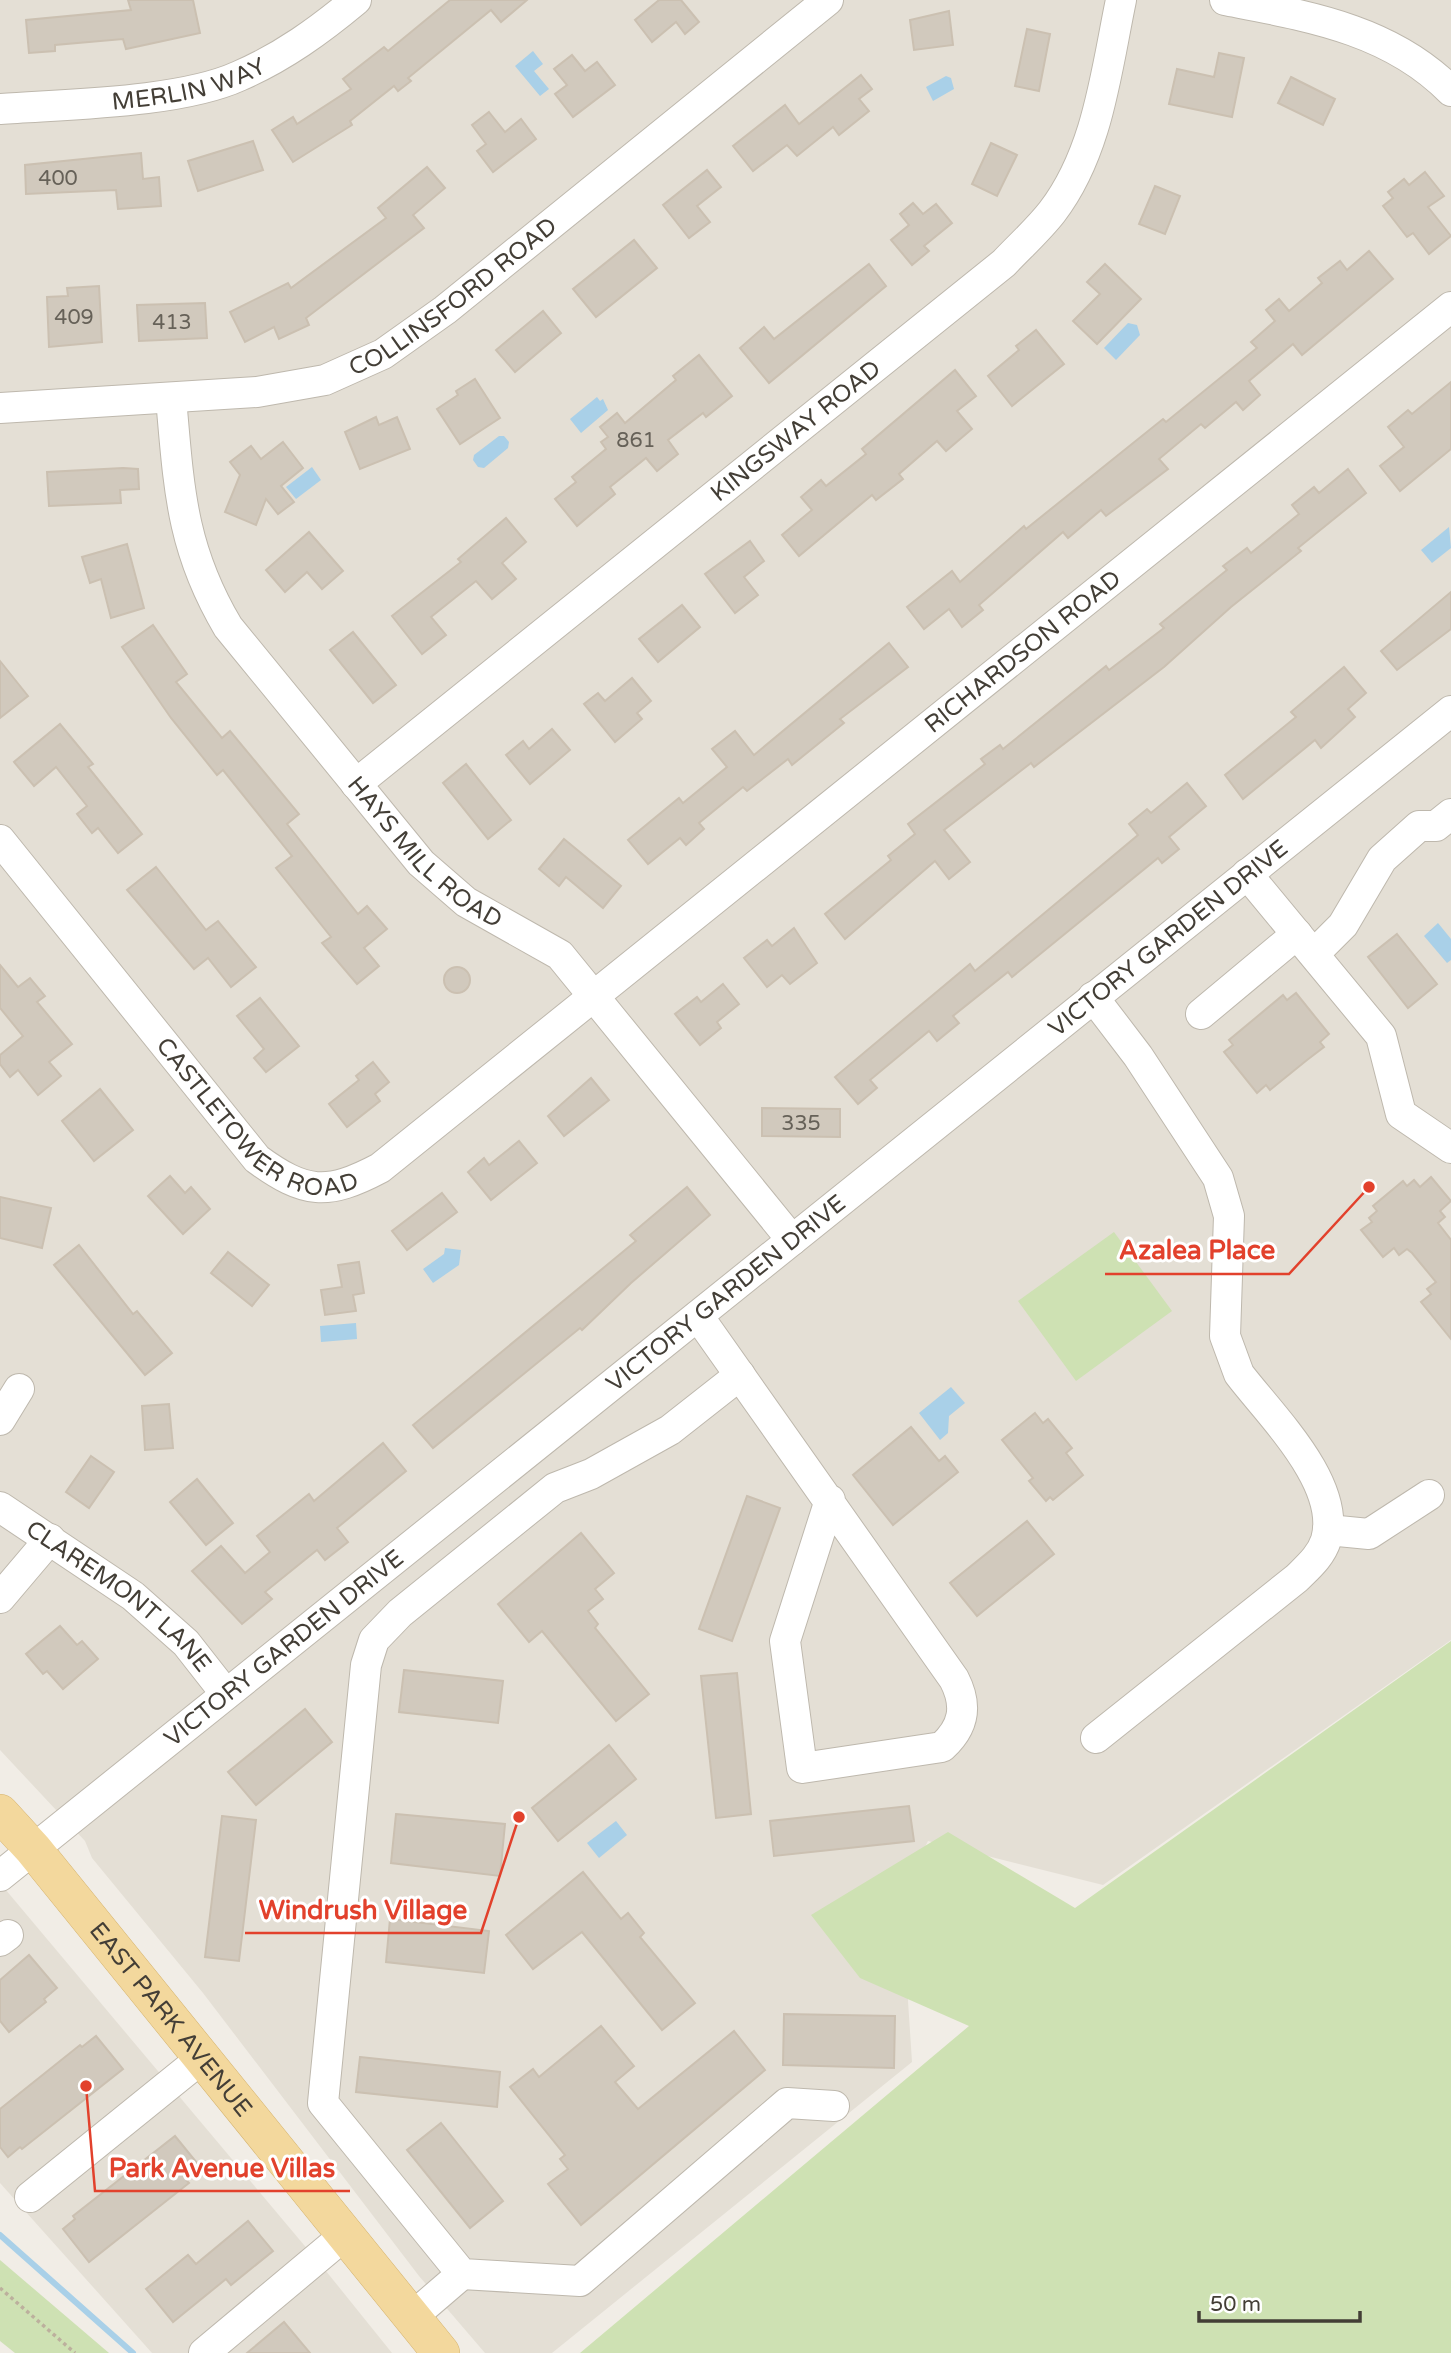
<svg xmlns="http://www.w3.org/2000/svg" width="1451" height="2353" font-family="'Varela Round',sans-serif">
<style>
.residential{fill:#e4dfd5}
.green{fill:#cee1b3}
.water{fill:#a9d0e8}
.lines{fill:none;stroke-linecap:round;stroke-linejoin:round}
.stream{stroke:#a9d0e8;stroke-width:6}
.building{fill:#d1c9bd;stroke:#cbc0b1;stroke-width:2}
.minor-casing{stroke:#beb8ad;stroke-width:32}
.major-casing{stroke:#d6b46f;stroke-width:38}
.path{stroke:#bcb09d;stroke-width:3.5;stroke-dasharray:3.5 3.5;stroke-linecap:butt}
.minor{stroke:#fff;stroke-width:30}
.major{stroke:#f3d89d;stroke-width:37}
.labels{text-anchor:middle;stroke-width:6;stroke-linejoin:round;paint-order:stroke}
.number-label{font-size:21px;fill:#666158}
.street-label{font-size:24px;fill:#433e36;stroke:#fff}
.leader{fill:none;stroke:#e2412c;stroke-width:2.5}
.callout-dot{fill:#e2412c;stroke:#fff;stroke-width:2.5}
.callout-label{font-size:26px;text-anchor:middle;font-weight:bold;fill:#e2412c;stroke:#fff;stroke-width:6;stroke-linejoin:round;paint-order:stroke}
</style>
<rect width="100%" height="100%" fill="#f1ede6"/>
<g class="residential">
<polygon points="0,0 1451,0 1451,1640 1103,1885 928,1841 919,1859 908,2001 912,2062 552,2353 485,2353 419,2276 203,1993 92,1858 85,1841 0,1750"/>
<polygon points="0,1883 330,2276 392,2353 152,2353 0,2183"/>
</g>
<g class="green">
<polygon points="1114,1232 1172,1311 1076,1381 1018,1301"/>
<polygon points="1451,1641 1451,2353 580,2353 969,2026 860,1978 811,1915 948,1832 1075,1908"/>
<polygon points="0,2260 109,2353 15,2353 0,2341"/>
</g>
<g class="water">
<polygon points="533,51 543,64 534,71 549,89 540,96 515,66"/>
<polygon points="946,76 951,78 954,89 933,101 926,87"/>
<polygon points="1128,323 1137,325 1140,335 1116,360 1104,348"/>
<polygon points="597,397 600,401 603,399 608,410 581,433 570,419"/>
<polygon points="499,436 504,436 509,442 508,448 484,468 478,467 473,460 474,455"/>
<polygon points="312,467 321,480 296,499 286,487"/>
<polygon points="1449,527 1451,548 1432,563 1421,550"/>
<polygon points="1438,923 1451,939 1451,960 1447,963 1424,936"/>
<polygon points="445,1248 461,1250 459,1265 433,1283 423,1269 444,1254"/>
<polygon points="356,1323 357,1339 321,1342 320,1326"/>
<polygon points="951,1387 965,1403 949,1416 948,1433 940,1440 919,1413"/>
<polygon points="616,1821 627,1835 599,1858 587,1843"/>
</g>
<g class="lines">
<polyline class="stream" points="0,2235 133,2353"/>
</g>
<g class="building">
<polygon points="128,0 193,0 200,33 126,49 123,39 55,45 55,51 29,53 26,20 131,10"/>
<polygon points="450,0 527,0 501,22 491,10 408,78 411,81 398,91 394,86 350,121 352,125 293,162 272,130 293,117 297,124 351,89 343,79 384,47 388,51"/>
<polygon points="659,0 681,0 699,22 685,34 676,22 652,42 635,20"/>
<polygon points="949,11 953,45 914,50 910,20"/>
<polygon points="1027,29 1050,34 1039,91 1015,86"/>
<polygon points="1219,53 1244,58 1232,117 1169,104 1177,69 1214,77"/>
<polygon points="572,55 585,71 597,62 615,85 573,117 555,94 567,85 554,69"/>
<polygon points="861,75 872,89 859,99 869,111 839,135 833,127 797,156 787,145 753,171 733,146 785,105 799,124"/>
<polygon points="1291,77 1335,99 1323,125 1278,103"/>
<polygon points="489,112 505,132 521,119 536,139 493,172 477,151 486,144 472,125"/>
<polygon points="253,141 263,170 198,191 188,161"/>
<polygon points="991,143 1017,155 997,196 972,184"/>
<polygon points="141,153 143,179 159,177 161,206 118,209 116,190 26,194 25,165"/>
<polygon points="427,167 445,188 413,215 424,228 306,318 309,325 279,339 274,327 245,342 230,312 288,283 291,288 386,218 378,208"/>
<polygon points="707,170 721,187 697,206 710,222 689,238 663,205"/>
<polygon points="1425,172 1444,196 1428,207 1451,236 1429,254 1413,233 1407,237 1383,206 1393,198 1388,192 1404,179 1409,185"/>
<polygon points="1155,186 1180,196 1165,234 1139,224"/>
<polygon points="913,203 923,214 936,204 952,223 924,246 929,251 912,265 891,240 909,225 900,214"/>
<polygon points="634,240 657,268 596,317 573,289"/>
<polygon points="1369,251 1393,279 1302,355 1293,344 1249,381 1260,395 1243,410 1236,402 1205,428 1201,424 1159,459 1168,469 1106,516 1101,510 1068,538 1063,532 979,605 983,610 962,627 949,609 924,629 907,607 952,571 960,582 1024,526 1026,529 1163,419 1166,422 1257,348 1251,342 1275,321 1266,310 1279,299 1289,311 1322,283 1318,278 1340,261 1347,270"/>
<polygon points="869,264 886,286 769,383 740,348 764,327 774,339"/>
<polygon points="1105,264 1141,299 1097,344 1073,321 1100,294 1087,282"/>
<polygon points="99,286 102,342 49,347 47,297 68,296 67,288"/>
<polygon points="205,303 207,338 139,341 137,305"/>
<polygon points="543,311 561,333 515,372 496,350"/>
<polygon points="1036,330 1064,364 1012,406 988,376 1019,350 1016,346"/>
<polygon points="699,355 732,396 706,417 703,413 668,440 678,454 657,471 646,458 610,487 615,494 577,526 555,499 576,482 572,477 606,449 601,442 608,437 600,427 617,413 625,423 676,380 673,376"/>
<polygon points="955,370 976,396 957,411 972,429 946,451 937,441 899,474 903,479 876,500 872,495 799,556 782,535 812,510 801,497 821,480 826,486 866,454 862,449"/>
<polygon points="475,379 500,418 460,444 437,409 458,395 456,391"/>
<polygon points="1451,382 1451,449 1400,491 1380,466 1404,447 1388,427 1408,410 1412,414"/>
<polygon points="376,417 379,425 397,417 410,449 360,469 345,432"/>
<polygon points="283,442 303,468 281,486 294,502 278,514 266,499 256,525 225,512 240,475 230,462 251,446 261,459"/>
<polygon points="123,468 138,469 139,489 120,490 121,503 49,506 47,472"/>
<polygon points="1348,469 1366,493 1298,548 1301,551 1231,607 1164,667 1034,767 1031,763 944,830 970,862 949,879 935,861 845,939 825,914 891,860 888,856 915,834 908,824 985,764 981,759 1000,745 1003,749 1106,666 1109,670 1164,628 1160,624 1227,570 1223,566 1247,548 1251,553 1299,514 1292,505 1314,487 1319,493"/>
<polygon points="506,518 526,542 502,563 516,579 492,599 476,581 431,617 446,635 422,654 392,616 461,562 458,559"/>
<polygon points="309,532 343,571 322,589 307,572 285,592 266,570"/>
<polygon points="750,541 764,561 744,577 758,595 735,613 705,574"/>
<polygon points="127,544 144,608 111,618 101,579 90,583 82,557"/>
<polygon points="1451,592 1451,629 1397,670 1381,651"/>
<polygon points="682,605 700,627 658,662 639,639"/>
<polygon points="153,625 187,674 176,682 222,738 230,731 299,814 287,824 358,914 367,906 387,929 364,948 379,966 357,984 322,943 331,937 276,868 292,856 223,770 217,775 171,718 122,647"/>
<polygon points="353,632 396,685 373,703 330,650"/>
<polygon points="889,643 908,667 840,719 844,723 792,765 788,759 747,791 743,787 699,823 704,829 686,845 680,838 648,864 628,840 679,798 683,803 727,767 712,749 735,731 754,755"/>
<polygon points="0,661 28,696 0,718"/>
<polygon points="1344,667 1366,693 1348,709 1355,717 1321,748 1315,740 1243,799 1225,775 1296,717 1291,712"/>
<polygon points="632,678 651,701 637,713 642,719 615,742 584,704 598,693 605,701"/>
<polygon points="60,724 93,764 88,767 142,834 118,853 98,828 92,833 77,814 87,806 56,767 34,786 14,762"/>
<polygon points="552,729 570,750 530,784 506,755 523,741 529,749"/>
<polygon points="466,764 511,820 488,839 443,783"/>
<polygon points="1187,783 1206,806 1169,837 1179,849 1162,863 1158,858 1012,977 1008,972 953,1016 959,1023 937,1041 929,1031 870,1080 877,1088 858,1104 835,1077 970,964 975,971 1138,835 1129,824 1147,809 1151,813"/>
<polygon points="564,839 621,886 603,908 566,877 559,886 539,869"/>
<polygon points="156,867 206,930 218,921 256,967 231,987 208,958 194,969 127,890"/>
<polygon points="794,928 817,963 790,984 782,975 767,987 744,958 767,940 772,946"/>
<polygon points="1397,934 1437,984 1408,1008 1368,957"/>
<polygon points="0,965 18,987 30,978 45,996 37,1002 72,1044 49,1062 61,1076 38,1095 18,1070 10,1077 0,1064 0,1055 23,1036 0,1008"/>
<circle cx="457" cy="980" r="13"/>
<polygon points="723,984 739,1004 717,1022 721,1028 700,1045 675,1014 697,997 701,1002"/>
<polygon points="1296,993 1329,1034 1320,1042 1324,1047 1307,1060 1270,1090 1266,1085 1257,1093 1224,1052 1233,1045 1229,1040 1283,995 1287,1000"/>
<polygon points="260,998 299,1046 266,1072 254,1058 264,1049 237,1016"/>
<polygon points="373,1062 389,1082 375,1094 380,1101 347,1127 329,1104 359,1080 356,1076"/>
<polygon points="591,1078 609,1100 564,1136 548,1116"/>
<polygon points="100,1089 133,1130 94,1161 62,1121"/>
<polygon points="762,1108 840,1109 840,1137 762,1136"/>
<polygon points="519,1141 537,1163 491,1200 468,1172 484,1158 489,1165"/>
<polygon points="170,1176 185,1193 191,1187 210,1209 183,1234 148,1196"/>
<polygon points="1431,1177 1451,1201 1440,1211 1445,1217 1438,1223 1451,1240 1451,1339 1421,1302 1431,1294 1427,1289 1436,1282 1412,1253 1407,1249 1399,1255 1394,1248 1383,1257 1361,1230 1372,1222 1369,1218 1377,1211 1373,1206 1403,1181 1407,1186 1414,1180 1420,1187"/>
<polygon points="687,1187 710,1215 631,1283 582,1330 580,1328 433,1448 413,1425 636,1241 630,1235"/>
<polygon points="442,1193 457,1212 407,1250 392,1231"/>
<polygon points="0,1197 51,1208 42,1248 0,1238"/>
<polygon points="79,1245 133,1314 137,1311 172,1353 145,1375 54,1265"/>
<polygon points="228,1252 269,1285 252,1306 211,1273"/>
<polygon points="359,1262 364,1293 353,1295 356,1311 325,1315 321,1290 342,1287 338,1265"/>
<polygon points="169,1404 173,1448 145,1450 142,1406"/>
<polygon points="1035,1413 1043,1423 1048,1419 1072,1448 1066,1453 1083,1475 1053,1500 1050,1497 1046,1501 1029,1481 1033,1478 1002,1440"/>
<polygon points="911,1427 939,1461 945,1456 958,1472 893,1525 853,1475"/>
<polygon points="383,1443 406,1471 337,1528 348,1542 325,1560 317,1550 265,1592 272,1599 242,1624 192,1571 221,1546 245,1573 270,1552 257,1536 309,1494 314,1501"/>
<polygon points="91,1456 114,1472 89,1508 66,1492"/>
<polygon points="197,1479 233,1523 206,1545 170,1502"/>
<polygon points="747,1496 780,1508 732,1641 699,1629"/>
<polygon points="1027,1521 1054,1554 977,1616 950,1583"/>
<polygon points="581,1533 614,1573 595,1589 603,1599 588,1611 598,1624 595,1628 649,1694 616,1721 542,1631 529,1642 498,1604"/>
<polygon points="60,1626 77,1645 82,1641 98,1659 63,1689 47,1671 43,1674 26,1654"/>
<polygon points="404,1670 503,1681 498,1723 399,1712"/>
<polygon points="737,1673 751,1814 716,1818 701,1676"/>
<polygon points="305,1709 332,1742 256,1805 228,1772"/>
<polygon points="609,1745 636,1779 558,1841 532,1808"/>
<polygon points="909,1806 914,1841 774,1856 770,1821"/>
<polygon points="396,1814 505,1824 500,1876 391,1863"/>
<polygon points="222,1816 256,1820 239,1961 205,1957"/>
<polygon points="583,1872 621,1919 628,1913 644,1933 640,1937 695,2003 662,2030 582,1932 533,1969 506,1935"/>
<polygon points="390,1919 489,1931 484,1973 386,1962"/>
<polygon points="29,1955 57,1988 44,1999 46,2002 9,2032 0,2021 0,1980"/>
<polygon points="784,2014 895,2016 894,2068 783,2065"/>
<polygon points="601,2026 634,2066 615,2082 638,2109 734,2031 765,2070 581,2225 548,2184 568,2169 560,2159 565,2155 510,2087 533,2069 539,2077"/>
<polygon points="96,2036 123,2069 22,2149 20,2147 8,2157 0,2147 0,2109 80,2045 82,2047"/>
<polygon points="360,2057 500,2072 497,2107 356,2092"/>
<polygon points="441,2123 503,2201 470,2228 407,2150"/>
<polygon points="175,2136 202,2169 187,2181 189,2183 89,2262 63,2229 75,2219 73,2216"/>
<polygon points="248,2221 273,2251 231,2285 226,2279 173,2322 146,2289 188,2255 196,2264"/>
<polygon points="284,2322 310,2353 247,2353"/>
</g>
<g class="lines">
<g class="minor-casing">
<g id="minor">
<path d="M1225,0C1307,16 1390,29 1451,91"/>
<path id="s1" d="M0,109C67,104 180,103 239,76C283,57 320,30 356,0"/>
<path id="s2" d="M171,398C179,488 181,548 228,627L421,863L466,902L560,955L792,1240"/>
<path id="s3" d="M0,408L257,392L325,380L383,354L445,310L828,0"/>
<path id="s4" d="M356,784L1004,263C1020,246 1038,230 1052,212C1098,152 1106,72 1121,0"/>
<path id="s5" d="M0,840L257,1159C305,1194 327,1196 380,1168L1451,307"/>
<polyline points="1247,874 1381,1036 1401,1114 1451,1148"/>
<polyline points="1314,954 1343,925 1382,859 1419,826 1436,826 1451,814"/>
<path d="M1093,997L1138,1056L1218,1178L1229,1216L1225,1336L1239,1374C1271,1416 1342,1484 1326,1540C1321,1556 1308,1567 1297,1578L1096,1738"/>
<polyline points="1201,1014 1297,934"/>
<path d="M698,1316L954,1679C968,1706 964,1727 942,1747L802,1768L785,1641L830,1500"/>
<polyline points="740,1375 670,1430 591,1474 555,1488 400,1613 374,1640 366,1665 323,2103 462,2274 580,2281 787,2103 834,2106"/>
<polyline points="0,1420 19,1389"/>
<path id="s6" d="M0,1507L133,1596L186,1643L226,1694"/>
<polyline points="1328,1530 1369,1534 1429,1495"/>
<polyline points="0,1598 50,1539"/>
<path id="s7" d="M0,1876L1451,711"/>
<polyline points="0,1941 8,1935"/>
<polyline points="30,2197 202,2058"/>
<polyline points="412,2317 462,2274"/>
<polyline points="204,2353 345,2235"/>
</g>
</g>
<g class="major-casing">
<g id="major">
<path id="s8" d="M0,1813L33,1849L441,2353"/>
</g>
</g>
<polyline class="path" points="0,2288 75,2353"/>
<use href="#minor" class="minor"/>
<use href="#major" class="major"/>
</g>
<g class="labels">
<g class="number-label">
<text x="58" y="185">400</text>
<text x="74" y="324">409</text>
<text x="172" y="329">413</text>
<text x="636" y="447">861</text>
<text x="801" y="1130">335</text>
</g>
<g class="street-label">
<text dy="8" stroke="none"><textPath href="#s1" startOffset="191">MERLIN WAY</textPath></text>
<text dy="8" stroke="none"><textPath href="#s3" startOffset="480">COLLINSFORD ROAD</textPath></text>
<text dy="8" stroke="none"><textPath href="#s4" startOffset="564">KINGSWAY ROAD</textPath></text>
<text dy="8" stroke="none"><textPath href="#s5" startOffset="1368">RICHARDSON ROAD</textPath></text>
<text dy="8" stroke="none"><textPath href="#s2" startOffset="539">HAYS MILL ROAD</textPath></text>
<text dy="8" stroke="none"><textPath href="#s7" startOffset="1498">VICTORY GARDEN DRIVE</textPath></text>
<text dy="8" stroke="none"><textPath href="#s5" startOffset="388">CASTLETOWER ROAD</textPath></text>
<text dy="8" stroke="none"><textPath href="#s7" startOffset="931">VICTORY GARDEN DRIVE</textPath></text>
<text dy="8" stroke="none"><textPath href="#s6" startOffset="149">CLAREMONT LANE</textPath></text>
<text dy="8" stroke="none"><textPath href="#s7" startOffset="364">VICTORY GARDEN DRIVE</textPath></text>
<text dy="8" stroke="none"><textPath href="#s8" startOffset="268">EAST PARK AVENUE</textPath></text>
</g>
</g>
<path class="leader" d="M1369 1187L1289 1274H1105M519 1817L481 1933H245M86 2086L95 2191H350"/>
<g class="callout-dot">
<circle cx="1369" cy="1187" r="7"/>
<circle cx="519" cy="1817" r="7"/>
<circle cx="86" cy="2086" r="7"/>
</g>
<g class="callout-label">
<text x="1197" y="1259">Azalea Place</text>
<text x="363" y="1919">Windrush Village</text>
<text x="222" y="2177">Park Avenue Villas</text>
</g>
<path d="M1199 2311v10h161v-10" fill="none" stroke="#433e36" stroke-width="3.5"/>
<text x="1210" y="2311" font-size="21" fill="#433e36" stroke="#ffffff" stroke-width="5" paint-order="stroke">50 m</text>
</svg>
